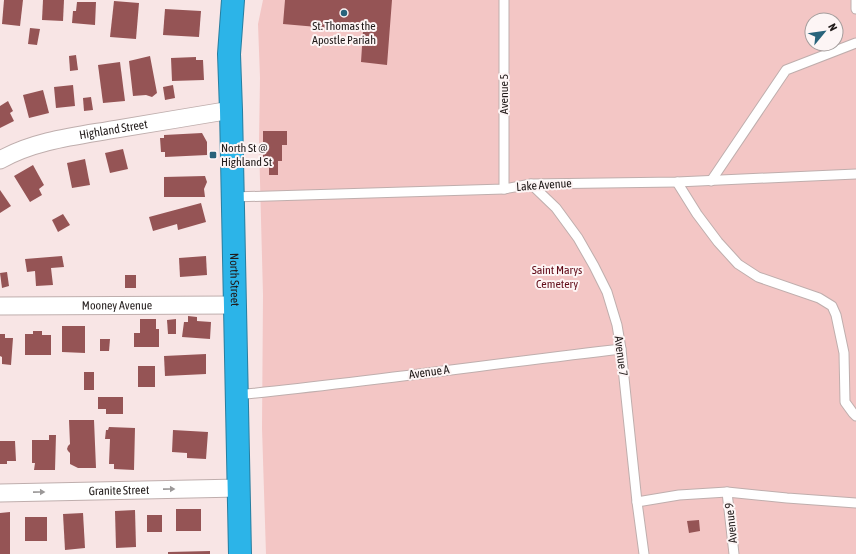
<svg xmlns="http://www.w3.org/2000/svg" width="856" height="554" font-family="'Asap Condensed',sans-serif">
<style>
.green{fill:#f3c6c5;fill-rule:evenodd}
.building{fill:#955455}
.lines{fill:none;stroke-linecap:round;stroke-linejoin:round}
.lane-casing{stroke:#bfaead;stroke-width:11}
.street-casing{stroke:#bfaead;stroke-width:19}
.highway-casing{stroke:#287ea0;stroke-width:24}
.lane{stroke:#fff;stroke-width:9}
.street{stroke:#fff;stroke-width:17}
.highway{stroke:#2cb4e8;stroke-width:22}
.oneway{fill:#9b9898}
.poi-dot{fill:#28637b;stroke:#fdf5f5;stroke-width:1.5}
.labels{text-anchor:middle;stroke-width:4;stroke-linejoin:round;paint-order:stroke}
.poi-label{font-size:12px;fill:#211b1a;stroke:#fdf5f5}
.street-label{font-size:12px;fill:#211b1a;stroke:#fdf5f5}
.park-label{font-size:12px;fill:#610c19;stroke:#fdf5f5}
</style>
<rect width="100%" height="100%" fill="#f8e5e5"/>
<path class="green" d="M263,0H856V554H266L262,428L263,295L259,143L260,78L258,24ZM812,20H836V44H812Z"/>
<g class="building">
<polygon points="4,0 23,0 20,26 2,24"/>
<polygon points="43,0 64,0 63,21 42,20"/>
<polygon points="285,0 392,0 387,65 361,62 363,31 283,24"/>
<polygon points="114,1 139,3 136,39 110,37"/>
<polygon points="77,2 96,2 95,25 72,23 73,11 76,11"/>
<polygon points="165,9 201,11 199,37 163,35"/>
<polygon points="30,28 40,29 37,45 28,44"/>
<polygon points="76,55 78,70 70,71 69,56"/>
<polygon points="150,56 157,93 152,97 146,95 133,96 129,61"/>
<polygon points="196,57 196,60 203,60 204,80 172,81 171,58"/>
<polygon points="120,62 125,101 103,103 98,65"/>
<polygon points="73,85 75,106 56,108 54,87"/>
<polygon points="173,85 175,98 165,100 163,87"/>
<polygon points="43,90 49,113 29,118 23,95"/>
<polygon points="91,97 93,110 84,111 83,98"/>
<polygon points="8,101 13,111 10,113 14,121 0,128 0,106"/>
<polygon points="263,131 287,131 287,145 282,145 282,161 278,161 278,175 269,175 269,162 263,162"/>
<polygon points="202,133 207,142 207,155 165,157 165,152 161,152 160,138 164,138 164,135"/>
<polygon points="123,149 128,169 110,173 105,153"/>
<polygon points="85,159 90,185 72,188 67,163"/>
<polygon points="33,165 44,185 39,189 42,195 30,202 14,176"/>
<polygon points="205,176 207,182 204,189 205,197 164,197 164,177"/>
<polygon points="0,190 11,206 0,213"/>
<polygon points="201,203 206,222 178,230 177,224 153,231 149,217"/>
<polygon points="63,214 70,225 58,232 52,220"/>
<polygon points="62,256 64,267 51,268 53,285 36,286 35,271 27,272 25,259"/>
<polygon points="206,256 207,275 180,277 179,258"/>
<polygon points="7,272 9,286 2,288 0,273"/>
<rect x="125" y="275" width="11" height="13"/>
<polygon points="188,316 197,317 197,321 211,322 210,339 182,337 184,322 188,322"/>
<polygon points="140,319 156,319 156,329 159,329 159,347 134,347 134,333 140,333"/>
<polygon points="176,319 176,334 168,334 167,320"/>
<polygon points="62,326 85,326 85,353 62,352"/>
<polygon points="33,331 42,331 42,335 51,335 51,355 25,355 25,334 33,334"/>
<polygon points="0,334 5,334 5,338 13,338 11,365 2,364 2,357 0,356"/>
<polygon points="100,339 110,339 109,351 100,351"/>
<polygon points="206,354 206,374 165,376 164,356"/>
<rect x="138" y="366" width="17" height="21"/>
<rect x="84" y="372" width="10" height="18"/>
<polygon points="98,397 123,397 123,414 106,414 106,409 98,409"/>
<polygon points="69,420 94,420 96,468 78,468 70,464 70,453 68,451 67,449 68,446 70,444"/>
<polygon points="109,427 135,428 134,470 114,469 114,464 109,464 110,439 105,439 106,430 108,430"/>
<polygon points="173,430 208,432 206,459 187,458 187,453 172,452"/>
<polygon points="49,435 56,435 55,470 34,470 35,463 32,463 32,440 49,440"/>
<polygon points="0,441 15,441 16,461 7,461 7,464 0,464"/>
<rect x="176" y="509" width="25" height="22"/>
<polygon points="135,510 136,547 116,548 115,511"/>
<polygon points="10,512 10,554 0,554 0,513"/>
<polygon points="83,513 85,548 65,550 63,514"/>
<rect x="147" y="515" width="15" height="17"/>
<rect x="25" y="517" width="22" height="24"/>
<polygon points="699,520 700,531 689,533 687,521"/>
<polygon points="210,551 210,554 168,554 168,552"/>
</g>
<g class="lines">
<g class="lane-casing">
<g id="lane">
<polyline points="504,0 504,189"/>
<polyline points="856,0 856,9"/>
<polyline points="711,181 786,70 856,43"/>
<polyline points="677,182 697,214 718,242 738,264 758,277 819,298 832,306 836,315 844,353 845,402 853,413 856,416"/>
<polyline points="531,184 556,208 578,238 594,266 607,292 617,325 621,349 637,502 644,554"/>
<polyline points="233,197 504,189 531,184 677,182 856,174"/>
<path d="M237,395C365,382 493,364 621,349"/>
<polyline points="727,492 734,554"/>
<polyline points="637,502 679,495 727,492 787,498 856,503"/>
</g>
</g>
<g class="street-casing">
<g id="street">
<path id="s1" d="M0,160C36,140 77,136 117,129C155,123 193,116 231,110"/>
<path id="s2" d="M0,306L235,305"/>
<path id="s3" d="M0,493L239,488"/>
</g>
</g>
<g class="highway-casing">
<g id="highway">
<path id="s4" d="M233,0L229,54L231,110L240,554"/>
</g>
</g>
<use href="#lane" class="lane"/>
<use href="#street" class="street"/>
<use href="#highway" class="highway"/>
</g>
<defs><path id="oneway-solid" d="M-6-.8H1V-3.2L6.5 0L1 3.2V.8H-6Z"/></defs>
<g class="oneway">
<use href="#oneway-solid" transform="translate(169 489) rotate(-1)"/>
<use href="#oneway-solid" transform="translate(39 492) rotate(-1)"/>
</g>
<g class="poi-dot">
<circle cx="344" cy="13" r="4"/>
<rect x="209" y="151" width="8" height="8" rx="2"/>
</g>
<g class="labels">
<g class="poi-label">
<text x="344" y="30">St. Thomas the<tspan x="344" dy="14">Apostle Pariah</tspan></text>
<text x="221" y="152" text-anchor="start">North St @<tspan x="221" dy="14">Highland St</tspan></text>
</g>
<g class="street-label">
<text transform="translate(504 94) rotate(-90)" y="4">Avenue 5</text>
<text dy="4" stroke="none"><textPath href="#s1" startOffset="118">Highland Street</textPath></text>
<text transform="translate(544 185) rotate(-4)" y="4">Lake Avenue</text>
<text dy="4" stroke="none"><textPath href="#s4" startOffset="280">North Street</textPath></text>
<text dy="4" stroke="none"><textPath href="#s2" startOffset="117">Mooney Avenue</textPath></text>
<text transform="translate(621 356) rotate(83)" y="4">Avenue 7</text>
<text transform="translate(429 372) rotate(-8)" y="4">Avenue A</text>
<text dy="4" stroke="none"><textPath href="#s3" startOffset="119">Granite Street</textPath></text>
<text transform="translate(731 523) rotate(-96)" y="4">Avenue 9</text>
</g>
<g class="park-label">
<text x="557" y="274">Saint Marys<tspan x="557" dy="14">Cemetery</tspan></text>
</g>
</g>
<g transform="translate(824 32) rotate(61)"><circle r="19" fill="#fdf5f5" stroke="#a59e9d"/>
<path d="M0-3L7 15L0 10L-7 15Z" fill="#28637b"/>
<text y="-6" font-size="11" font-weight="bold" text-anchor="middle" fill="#211b1a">N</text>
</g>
</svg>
